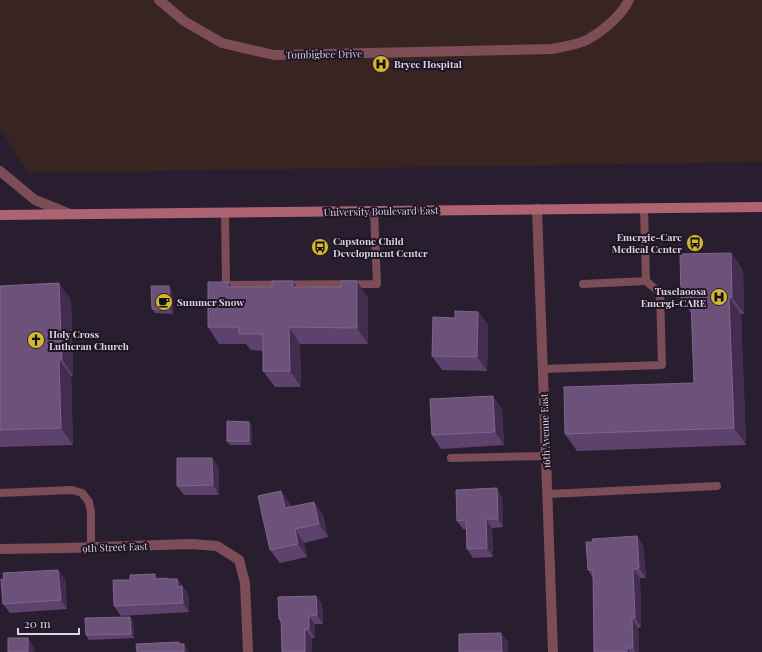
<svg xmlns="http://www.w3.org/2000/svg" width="762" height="652" font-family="'Playfair Display',serif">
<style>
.medical{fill:#382522}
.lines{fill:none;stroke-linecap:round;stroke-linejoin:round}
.service{stroke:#7c4d56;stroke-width:8}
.minor{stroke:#7c4d56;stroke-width:10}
.tertiary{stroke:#7c4d56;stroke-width:10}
.secondary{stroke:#ae6372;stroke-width:10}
.wall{fill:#5e426e}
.shaded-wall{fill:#432d4f}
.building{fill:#6c527a;stroke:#7d668a}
.labels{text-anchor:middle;stroke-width:4;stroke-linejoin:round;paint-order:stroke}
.street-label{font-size:10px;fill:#dbd4e0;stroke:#1f1525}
.poi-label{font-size:10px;font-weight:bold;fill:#dbd4e0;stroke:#1f1525;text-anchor:start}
</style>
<rect width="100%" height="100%" fill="#291e2f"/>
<polygon class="medical" points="0,0 762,0 762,162 28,173 0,128"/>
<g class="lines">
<g class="service">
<polyline points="225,213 226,285 377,284 374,211"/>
<polyline points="583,284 646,281"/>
<polyline points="543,369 662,365 660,293 646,281 644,208"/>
<polyline points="451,458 546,456"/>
<polyline points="0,493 72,490 82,493 89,502 91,512 91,547"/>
<polyline points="548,494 717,486"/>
</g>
<g class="minor">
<path d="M159,0L184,21L222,43L274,55L551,49C562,47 576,45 587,40C603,31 621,16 629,0"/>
<polyline points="537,209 553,652"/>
<polyline points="0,549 66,548 191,544 217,546 239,560 245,583 248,652"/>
</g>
<polyline class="tertiary" points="0,171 35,200 70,214"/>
<polyline class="secondary" points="0,215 762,207"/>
</g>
<g class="wall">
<polygon points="731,253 743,270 744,314 741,314 746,445 577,451 565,434 694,383 691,313 681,299"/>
<polygon points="228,282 231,287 297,287 368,298 368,344 300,344 301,387 275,387 263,371 263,351 251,350 246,344 219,344 208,327"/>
<polygon points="0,286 71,300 73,376 71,376 73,445 0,447"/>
<polygon points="172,291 173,314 155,313 152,309"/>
<polygon points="478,312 488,325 487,371 442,370 432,356 455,318"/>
<polygon points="502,409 504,445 441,449 432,435"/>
<polygon points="252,426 252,445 230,445 227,441"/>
<polygon points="219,467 219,495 184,495 177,486"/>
<polygon points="502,497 503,527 492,528 493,557 473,558 467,549 466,529 463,529 457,521"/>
<polygon points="314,502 323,515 328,537 304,543 307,557 280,563 270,550 291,504 291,507"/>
<polygon points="637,536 643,545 646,578 640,578 641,627 638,628 639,652 594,652 593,578 588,570 593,542"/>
<polygon points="4,579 65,579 67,609 10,613 3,604"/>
<polygon points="158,579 177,579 189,595 189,612 121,616 114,606"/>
<polygon points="316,596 322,604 323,624 315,624 315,638 312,638 312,652 281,623 279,619"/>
<polygon points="133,621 134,638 89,640 86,635"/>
</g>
<g class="shaded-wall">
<polygon points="731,253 743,270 744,314 732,297"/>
<polygon points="293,281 304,297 293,287"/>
<polygon points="357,281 368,298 368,344 357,328"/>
<polygon points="228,282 239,298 228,287"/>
<polygon points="59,283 71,300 73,376 62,359"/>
<polygon points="169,286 172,291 173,314 170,309"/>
<polygon points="729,297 741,314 746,445 734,428"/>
<polygon points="478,312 488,325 487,371 477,357"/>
<polygon points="289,327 300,344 301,387 290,371"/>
<polygon points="59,359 71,376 73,445 61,428"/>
<polygon points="493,396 502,409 504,445 495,432"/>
<polygon points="249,422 252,426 252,445 249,441"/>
<polygon points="212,458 219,467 219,495 213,485"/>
<polygon points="497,488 502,497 503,527 498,519"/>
<polygon points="281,491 291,504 295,522 285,508"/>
<polygon points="314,502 323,515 328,537 319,524"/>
<polygon points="486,519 492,528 493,557 487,548"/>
<polygon points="295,529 304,543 307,557 298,544"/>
<polygon points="637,536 643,545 646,578 639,568"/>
<polygon points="633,569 640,578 641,627 635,618"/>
<polygon points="58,570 65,579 67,609 61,600"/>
<polygon points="155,574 161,583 155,579"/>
<polygon points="177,579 189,595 189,612 183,603 178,587"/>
<polygon points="316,596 322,604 323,624 317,615"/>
<polygon points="309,616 315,624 315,638 309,629"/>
<polygon points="130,617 133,621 134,638 131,634"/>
<polygon points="632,618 638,628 639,652 636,652 633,648"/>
<polygon points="305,629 312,638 312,652 305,652"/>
<polygon points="501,633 508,642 508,652 502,652"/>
<polygon points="28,638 34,647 35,652 28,652"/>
<polygon points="179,642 184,650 184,644 189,652 184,652 179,644"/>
<polygon points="627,648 630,652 627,652"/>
</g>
<g class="building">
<polygon points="731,253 732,297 729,297 734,428 565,434 564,387 694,383 691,299 681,299 680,254"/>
<polygon points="272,281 293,281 293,287 341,287 341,281 357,281 357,328 289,327 290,371 263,371 263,334 239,334 239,327 208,327 208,282 228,282 228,287 272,287"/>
<polygon points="59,283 62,359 59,359 61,428 0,430 0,286"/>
<polygon points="151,286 169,286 170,309 152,309"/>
<polygon points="455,311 478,312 477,357 432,356 433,317 455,318"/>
<polygon points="493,396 495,432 432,435 430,399"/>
<polygon points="227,421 249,422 249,441 227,441"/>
<polygon points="177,458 212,458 213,485 177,486"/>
<polygon points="497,488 498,519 486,519 487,548 467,549 466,520 457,521 456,490"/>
<polygon points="281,491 285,508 314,502 319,524 295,529 298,544 270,550 258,496"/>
<polygon points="637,536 639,568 633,569 635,618 632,618 633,648 627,648 627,652 594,652 593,569 588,570 586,542 593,542 592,539"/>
<polygon points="58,570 61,600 3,604 1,579 4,579 3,573"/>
<polygon points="155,574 155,579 167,578 167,579 177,579 178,587 182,586 183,603 114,606 113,580 130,580 130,575"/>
<polygon points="316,596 317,615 309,616 309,629 305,629 305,652 282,652 281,619 279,619 278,597"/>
<polygon points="130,617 131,634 86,635 85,618"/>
<polygon points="501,633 502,652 459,652 459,634"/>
<rect x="8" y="638" width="20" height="14"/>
<polygon points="179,642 179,644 184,644 184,652 137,652 136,644"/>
</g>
<defs>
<g id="hospital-disc" transform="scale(0.9)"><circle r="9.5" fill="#d4b635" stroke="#1f1525"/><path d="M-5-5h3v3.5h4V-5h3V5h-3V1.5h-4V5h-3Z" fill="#111"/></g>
<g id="bus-disc" transform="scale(0.9)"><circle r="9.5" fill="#d4b635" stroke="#1f1525"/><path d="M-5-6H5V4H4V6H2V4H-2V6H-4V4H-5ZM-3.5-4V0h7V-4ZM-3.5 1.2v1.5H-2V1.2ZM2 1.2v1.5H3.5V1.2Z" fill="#111"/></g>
<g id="cafe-disc" transform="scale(0.9)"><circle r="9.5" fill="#d4b635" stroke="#1f1525"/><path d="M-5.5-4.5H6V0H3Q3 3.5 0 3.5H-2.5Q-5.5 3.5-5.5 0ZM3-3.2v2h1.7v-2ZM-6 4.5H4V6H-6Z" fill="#111"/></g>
<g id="church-disc" transform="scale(0.9)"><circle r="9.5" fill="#d4b635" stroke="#1f1525"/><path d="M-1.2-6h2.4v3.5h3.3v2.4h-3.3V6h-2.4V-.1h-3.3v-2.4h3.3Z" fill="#111"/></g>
</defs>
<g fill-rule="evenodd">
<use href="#hospital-disc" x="381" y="64"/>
<use href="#bus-disc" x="695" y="243"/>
<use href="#bus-disc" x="320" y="247"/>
<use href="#hospital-disc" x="719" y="297"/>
<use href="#cafe-disc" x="164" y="302"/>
<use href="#church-disc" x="36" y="340"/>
</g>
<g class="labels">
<g class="street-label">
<text transform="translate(324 54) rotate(-1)" y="4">Tombigbee Drive</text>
<text transform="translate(381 211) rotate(-1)" y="4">University Boulevard East</text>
<text transform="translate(545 431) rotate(-92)" y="4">16th Avenue East</text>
<text transform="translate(115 547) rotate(-2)" y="4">9th Street East</text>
</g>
<g class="poi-label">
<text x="394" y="68">Bryce Hospital</text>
<text x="682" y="241" text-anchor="end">Emergic-Care<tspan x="682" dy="12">Medical Center</tspan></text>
<text x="333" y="245">Capstone Child<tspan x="333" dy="12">Development Center</tspan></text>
<text x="706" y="295" text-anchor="end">Tusclaoosa<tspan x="706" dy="12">Emergi-CARE</tspan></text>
<text x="177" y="306">Summer Snow</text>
<text x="49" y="338">Holy Cross<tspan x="49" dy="12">Lutheran Church</tspan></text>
</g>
</g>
<path d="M18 628v6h61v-6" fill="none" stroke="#dbd4e0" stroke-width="2"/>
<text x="24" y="628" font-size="12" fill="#dbd4e0" stroke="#1f1525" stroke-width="3" paint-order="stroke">20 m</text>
</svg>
